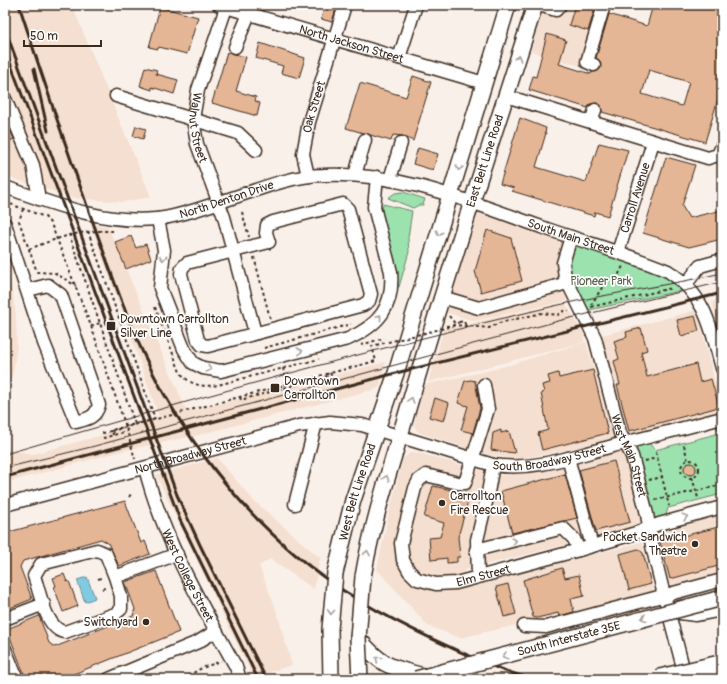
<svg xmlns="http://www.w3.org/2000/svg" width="727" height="684" font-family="Pangolin,sans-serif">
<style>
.built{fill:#f4dfd0}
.green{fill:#9be2af;stroke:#6b8666}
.water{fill:#81cbe2;stroke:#658b94}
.building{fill:#e5b695;stroke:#3b2a1e;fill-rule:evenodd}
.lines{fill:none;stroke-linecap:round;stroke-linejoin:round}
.minor-casing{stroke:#3b2a1e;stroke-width:15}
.major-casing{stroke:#3b2a1e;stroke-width:18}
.highway-casing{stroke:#3b2a1e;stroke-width:21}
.path{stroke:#3b2a1e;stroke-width:2;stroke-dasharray:3 3;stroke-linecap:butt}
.minor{stroke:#fff;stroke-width:12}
.major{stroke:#fff;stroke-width:15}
.highway{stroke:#fff;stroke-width:18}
.tram{stroke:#3b2a1e;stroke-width:1}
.rail{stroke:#3b2a1e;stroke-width:3}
.major-bridge-casing{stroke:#3b2a1e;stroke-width:18;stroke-linecap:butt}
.highway-bridge-casing{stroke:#3b2a1e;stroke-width:21;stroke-linecap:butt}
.path-bridge{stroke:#3b2a1e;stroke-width:2;stroke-dasharray:3 3;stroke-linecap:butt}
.major-bridge{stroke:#fff;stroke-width:15}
.highway-bridge{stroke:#fff;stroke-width:18}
.oneway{stroke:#a79f9a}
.poi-dot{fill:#3b2a1e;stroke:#fff;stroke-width:1.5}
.labels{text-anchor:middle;stroke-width:3.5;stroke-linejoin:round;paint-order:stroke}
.street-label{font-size:12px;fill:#3b2a1e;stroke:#fff}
.park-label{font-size:12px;fill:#58614a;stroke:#fff}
.poi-label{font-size:12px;fill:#3b2a1e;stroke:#fff;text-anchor:start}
</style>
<rect width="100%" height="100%" fill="#faf0ea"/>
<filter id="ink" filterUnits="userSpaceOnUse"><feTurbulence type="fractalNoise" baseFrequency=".025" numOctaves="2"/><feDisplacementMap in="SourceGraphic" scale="8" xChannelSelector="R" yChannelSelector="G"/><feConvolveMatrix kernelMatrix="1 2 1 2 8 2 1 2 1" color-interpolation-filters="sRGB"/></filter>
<g filter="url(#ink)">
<g class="built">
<polygon points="5,5 72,5 151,197 122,202 74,198 5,176"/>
<polygon points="544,5 598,5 580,66 531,51"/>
<polygon points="477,210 562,238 567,301 474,321 445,312"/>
<polygon points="91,225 107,226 111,234 187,412 386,362 379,388 198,435 122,451 5,483 5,446 12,451 34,454 160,419"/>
<polygon points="5,262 11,283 16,316 17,347 13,373 5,391"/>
<polygon points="722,300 722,340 712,302"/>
<polygon points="565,303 584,335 584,342 428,382 444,329"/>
<polygon points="697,310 722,411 625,437 599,336"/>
<polygon points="586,342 613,438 557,452 519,459 488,455 423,434 417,431 414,425 424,385 495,369"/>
<polygon points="625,449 645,525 464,570 464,588 642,542 654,593 460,638 428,626 377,569 388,517 403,459 411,452 419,453 500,476 539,471"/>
<polygon points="217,458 254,501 320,558 314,589 270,559 259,566 275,606 292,665 253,677 156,475"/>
<polygon points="722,510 722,575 667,590 654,530"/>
</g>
<g class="green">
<polygon points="403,192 425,199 423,205 419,205 413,208 388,198 395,193"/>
<polygon points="383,204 412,211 408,238 409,252 399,287 397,287 397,276 382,213"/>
<path d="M580,244L660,273L685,290L589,310C573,285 568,280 570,250Z"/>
<polygon points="722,423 722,494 668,508 665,518 656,519 652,518 635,453 638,447 649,443 655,450 720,433 716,427"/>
</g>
<polygon class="water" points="87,577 95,598 85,602 77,580"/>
<g class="building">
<polygon points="325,5 337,5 332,22 321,19"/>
<polygon points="575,5 596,5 588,31 569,25"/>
<path d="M653,5H722V86L705,142L602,112L601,105L597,103L590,104L588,108L529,90L533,76L536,77L547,34L566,40L559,64L591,74L592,72L598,71L601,68L600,61L596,58L609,14L647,26ZM649,70L689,82L682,106L642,94Z"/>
<polygon points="160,7 198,17 187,54 159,47 158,49 149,47"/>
<polygon points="260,43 305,58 299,78 281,73 283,66 256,58"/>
<polygon points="227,52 246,57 236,91 256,97 255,101 260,103 257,116 212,103"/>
<polygon points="145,67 157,70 156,74 178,80 174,94 152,87 152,90 140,86"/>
<polygon points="413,76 431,82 413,141 403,136 393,135 391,141 346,128 360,83 406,97"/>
<polygon points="5,118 14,139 5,143"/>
<polygon points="520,118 546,128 545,133 546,133 536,167 586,182 599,143 628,150 608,216 595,212 594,216 512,191 514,188 500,184"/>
<polygon points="136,126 146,129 143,139 133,136"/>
<polygon points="418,148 438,154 433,170 413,164"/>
<polygon points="666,157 695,165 682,206 689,218 722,210 722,239 689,247 643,233"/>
<polygon points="487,230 511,238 522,281 481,292 475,271"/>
<polygon points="131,236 136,248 146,244 151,259 126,269 115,242"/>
<polygon points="695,316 699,331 681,336 677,320"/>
<polygon points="641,328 647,350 641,352 647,377 696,364 700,382 711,379 719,407 629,431 617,385 620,385 614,361 619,359 614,341 627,337 626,332"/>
<polygon points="593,370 608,433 542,450 538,433 548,430 541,393 544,392 542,385 550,383 548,376 558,373 559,378"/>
<polygon points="471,380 475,381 480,408 473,433 461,430 468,406 458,403 465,381"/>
<polygon points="435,398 449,403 444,421 429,417"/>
<polygon points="501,430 501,433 509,431 515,453 491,450 493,433"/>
<polygon points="614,461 630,522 596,531 579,470"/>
<circle cx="690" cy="469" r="6"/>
<polygon points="565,474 577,518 512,533 501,491"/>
<polygon points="433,486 470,494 458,537 460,557 457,557 457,562 447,563 447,558 431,560 429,538 440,537 444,523 424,517"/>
<polygon points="125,501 141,543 145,541 150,554 119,566 108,543 101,539 23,561 20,567 32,599 5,610 5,533"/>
<polygon points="722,526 722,565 670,579 660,542"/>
<polygon points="638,549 643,553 651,584 629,590 620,554"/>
<polygon points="562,568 565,578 579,575 584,596 571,599 574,612 559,616 558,613 537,618 533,617 523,580"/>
<polygon points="156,571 179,632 61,679 26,679 7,629 39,616 49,643 55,647 133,616 135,609 125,582"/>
<polygon points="64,574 67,582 69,581 78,606 63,612 54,587 56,586 53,578"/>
<polygon points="508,584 516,614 504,617 496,587"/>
</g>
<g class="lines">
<g class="minor-casing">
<g id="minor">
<path id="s1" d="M219,5L484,83"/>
<path id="s2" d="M227,5L198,90L193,119L197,144L224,217L255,333"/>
<polyline points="539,5 556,10 560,5"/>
<polyline points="235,47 249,14"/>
<polyline points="399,58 416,5"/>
<polyline points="594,65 587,62 604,5"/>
<polyline points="116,96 238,133 256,150"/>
<polyline points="506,96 708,158 718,155 722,146"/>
<polyline points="5,99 33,165 39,199"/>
<polyline points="591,122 595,110"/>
<polyline points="355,175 365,140"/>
<path id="s3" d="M308,176L303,154L309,122L345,5"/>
<polyline points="390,179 401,143"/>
<path id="s4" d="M5,187C54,204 103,224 156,219C174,218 202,208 220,202C253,192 287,176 323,175C401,171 475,204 547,229C588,243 629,255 668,271C706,295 711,328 722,368"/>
<polygon points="343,204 348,209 371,294 369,301 363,305 208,346 202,345 198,340 181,274 182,268 187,263 269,242 266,233 267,225 273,222"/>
<path d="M158,219L164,250L160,288L184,349L193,363L203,368L221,371L348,339C379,325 394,307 391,272L374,207L377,177"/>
<path d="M5,224L44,343L76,422C88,419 95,418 99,405L61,295L48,285L28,290"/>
<path id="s5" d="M571,237L563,263L565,277L595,338L620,433L632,456L647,514L652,546L664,595L686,679"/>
<path id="s6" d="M618,252L653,142"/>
<polyline points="686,284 700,266 722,260"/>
<polyline points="442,297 479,308 567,283"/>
<path id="s7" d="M484,385L488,409L465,483H458L426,475L419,480L415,488L401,543L403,560L409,571L417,579L436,584L456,583L579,550L636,533L659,524L722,507"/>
<polyline points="568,458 592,546"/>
<path id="s8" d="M145,468C163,539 201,604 236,667L240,679"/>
<polyline points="295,504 316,423"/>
<path id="s9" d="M5,505L299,426L330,422L362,425L493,465C533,471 571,457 609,447C647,437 685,428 722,418"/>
<polyline points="476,550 563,528 574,539 579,550"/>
<polyline points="478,576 477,540 487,498 493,465"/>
<path d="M115,577L121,596V609L115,614L65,632C46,630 40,592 34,576L41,564L97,550L106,554L115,577L177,554"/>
<polyline points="5,619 44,604"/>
<polyline points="524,626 546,627 722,580"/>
<polyline points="5,649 17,679"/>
<polyline points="109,679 198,642 216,631"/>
</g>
</g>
<g class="major-casing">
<g id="major">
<path id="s10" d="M335,573L353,500L396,373L508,5"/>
<path id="s11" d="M363,577C373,517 393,461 410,402C449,269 493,138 535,5"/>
<path d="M358,638C383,668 391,667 427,677"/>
</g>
</g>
<g class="highway-casing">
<polyline id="highway" points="680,610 696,612 722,607"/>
</g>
<g class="path">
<polyline points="5,202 45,217 51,224 91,326 126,427 135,459"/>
<polyline points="23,209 19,221 37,272 55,273 76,286"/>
<polyline points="242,212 249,237"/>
<polyline points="88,231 155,419 112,430 113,435"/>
<polyline points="69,234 135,424"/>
<path d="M29,249C61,237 78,230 113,231"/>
<polyline points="254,257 270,318"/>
<polyline points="591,305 605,283 619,274 623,266"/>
<path d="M155,307L180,372C190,386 203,387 218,385L319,359"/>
<polyline points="591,307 672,288"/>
<polyline points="449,316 456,325"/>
<polyline points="459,322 464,321 465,324 462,325"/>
<polyline points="91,326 100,323"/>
<polyline points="446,326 456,325 489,328 499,323 542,313 558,315 564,311 569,311"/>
<polyline points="361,345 384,338"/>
<polyline points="264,348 351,324"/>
<polyline points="283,368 287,383 284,384 285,385"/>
<polyline points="240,397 241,400 331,375 330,373"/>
<polyline points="111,431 103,433 104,438 127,431"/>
<polyline points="684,445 688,461"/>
<polyline points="656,452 669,506"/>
<circle cx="690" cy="469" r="9"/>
<polyline points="645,461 657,458"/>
<polyline points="692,477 698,498"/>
<polyline points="649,480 662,477"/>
<polyline points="129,497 131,494"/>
<polyline points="655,500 722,485"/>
<polyline points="98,579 103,577"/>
<polyline points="102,589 107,587"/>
<polyline points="183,679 202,668 221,661"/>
</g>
<use href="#minor" class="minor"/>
<use href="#major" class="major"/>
<use href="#highway" class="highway"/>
<g class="tram">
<path d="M5,454C187,401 370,349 554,306C610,293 666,286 722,273"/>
<polyline points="5,468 91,447 562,320 722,282"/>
</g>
<g class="rail">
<path d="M19,5C42,76 66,147 91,217C108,263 123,310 144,355C188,448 257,534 344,591C393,622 447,647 500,669C510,673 520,675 530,679"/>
<polyline points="5,29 177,495 200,545 266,679"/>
<polyline points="5,49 180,520 258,679"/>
<polyline points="34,69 48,131"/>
<polyline points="5,477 396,373 722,293"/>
</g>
<g class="major-bridge-casing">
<g id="major-bridge">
<polyline points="331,679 330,629 335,573"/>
<polyline points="360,679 358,638 363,577"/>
<path id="s12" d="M416,679L722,598"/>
</g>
</g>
<g class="highway-bridge-casing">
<polyline id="highway-bridge" points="658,679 722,664"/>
</g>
<polyline class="path-bridge" points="111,431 376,361 372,346 453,326 459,322"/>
<use href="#major-bridge" class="major-bridge"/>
<use href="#highway-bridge" class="highway-bridge"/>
</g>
<defs><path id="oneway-chevron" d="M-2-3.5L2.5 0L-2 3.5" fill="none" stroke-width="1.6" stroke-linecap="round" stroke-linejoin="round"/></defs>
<g class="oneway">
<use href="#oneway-chevron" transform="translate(518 58) rotate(-73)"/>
<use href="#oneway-chevron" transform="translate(459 168) rotate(106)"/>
<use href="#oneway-chevron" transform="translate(439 233) rotate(107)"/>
<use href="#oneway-chevron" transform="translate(163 258) rotate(93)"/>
<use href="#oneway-chevron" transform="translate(379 317) rotate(-52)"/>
<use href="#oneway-chevron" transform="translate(300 351) rotate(-14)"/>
<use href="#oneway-chevron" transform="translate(209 369) rotate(13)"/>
<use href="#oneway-chevron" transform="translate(411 400) rotate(-74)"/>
<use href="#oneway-chevron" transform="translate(386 478) rotate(-72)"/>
<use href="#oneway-chevron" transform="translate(685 517) rotate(-15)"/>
<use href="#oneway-chevron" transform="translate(514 541) rotate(-14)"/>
<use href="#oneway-chevron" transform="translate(367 553) rotate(-80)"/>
<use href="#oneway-chevron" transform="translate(331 612) rotate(94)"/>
<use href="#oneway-chevron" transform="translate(644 618) rotate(165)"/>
<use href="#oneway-chevron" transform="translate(505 656) rotate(165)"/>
<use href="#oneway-chevron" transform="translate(378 659) rotate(-142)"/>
</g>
</g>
<g class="poi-dot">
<rect x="106" y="321" width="10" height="10" rx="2"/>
<rect x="270" y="383" width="10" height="10" rx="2"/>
<circle cx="442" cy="503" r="4"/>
<circle cx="695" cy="544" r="4"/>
<circle cx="146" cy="622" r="4"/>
</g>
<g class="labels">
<g class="street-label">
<text dy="4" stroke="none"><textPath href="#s1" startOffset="138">North Jackson Street</textPath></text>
<text dy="4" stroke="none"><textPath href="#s3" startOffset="71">Oak Street</textPath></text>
<text dy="4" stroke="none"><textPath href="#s2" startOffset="128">Walnut Street</textPath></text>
<text dy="4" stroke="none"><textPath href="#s11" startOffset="434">East Belt Line Road</textPath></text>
<text dy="4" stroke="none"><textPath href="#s6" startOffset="57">Carroll Avenue</textPath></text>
<text dy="4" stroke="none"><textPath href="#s4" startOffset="229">North Denton Drive</textPath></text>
<text dy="4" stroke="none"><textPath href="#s4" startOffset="586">South Main Street</textPath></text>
<text dy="4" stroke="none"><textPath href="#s9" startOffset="192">North Broadway Street</textPath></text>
<text dy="4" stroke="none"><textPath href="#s9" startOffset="562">South Broadway Street</textPath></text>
<text dy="4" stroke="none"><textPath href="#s5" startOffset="232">West Main Street</textPath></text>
<text dy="4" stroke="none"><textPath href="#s10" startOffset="84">West Belt Line Road</textPath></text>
<text dy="4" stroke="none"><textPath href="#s8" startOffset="116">West College Street</textPath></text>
<text dy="4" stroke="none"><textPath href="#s7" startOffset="325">Elm Street</textPath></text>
<text dy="4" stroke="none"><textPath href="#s12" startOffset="158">South Interstate 35E</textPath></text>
</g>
<g class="park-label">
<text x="601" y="285">Pioneer Park</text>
</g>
<g class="poi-label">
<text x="120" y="323">Downtown Carrollton<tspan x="120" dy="14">Silver Line</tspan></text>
<text x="284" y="385">Downtown<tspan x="284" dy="14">Carrollton</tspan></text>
<text x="450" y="500">Carrollton<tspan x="450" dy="14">Fire Rescue</tspan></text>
<text x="687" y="541" text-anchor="end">Pocket Sandwich<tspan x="687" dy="14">Theatre</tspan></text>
<text x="138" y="626" text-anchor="end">Switchyard</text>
</g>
</g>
<rect width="727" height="684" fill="none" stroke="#fff" stroke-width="20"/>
<rect x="10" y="10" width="707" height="664" fill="none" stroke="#3b2a1e" stroke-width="1.5" filter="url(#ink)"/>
<path d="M24 40v6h77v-6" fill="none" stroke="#3b2a1e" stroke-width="2"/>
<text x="30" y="40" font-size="12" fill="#3b2a1e" stroke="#ffffff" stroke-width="3" paint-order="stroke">50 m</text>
</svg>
